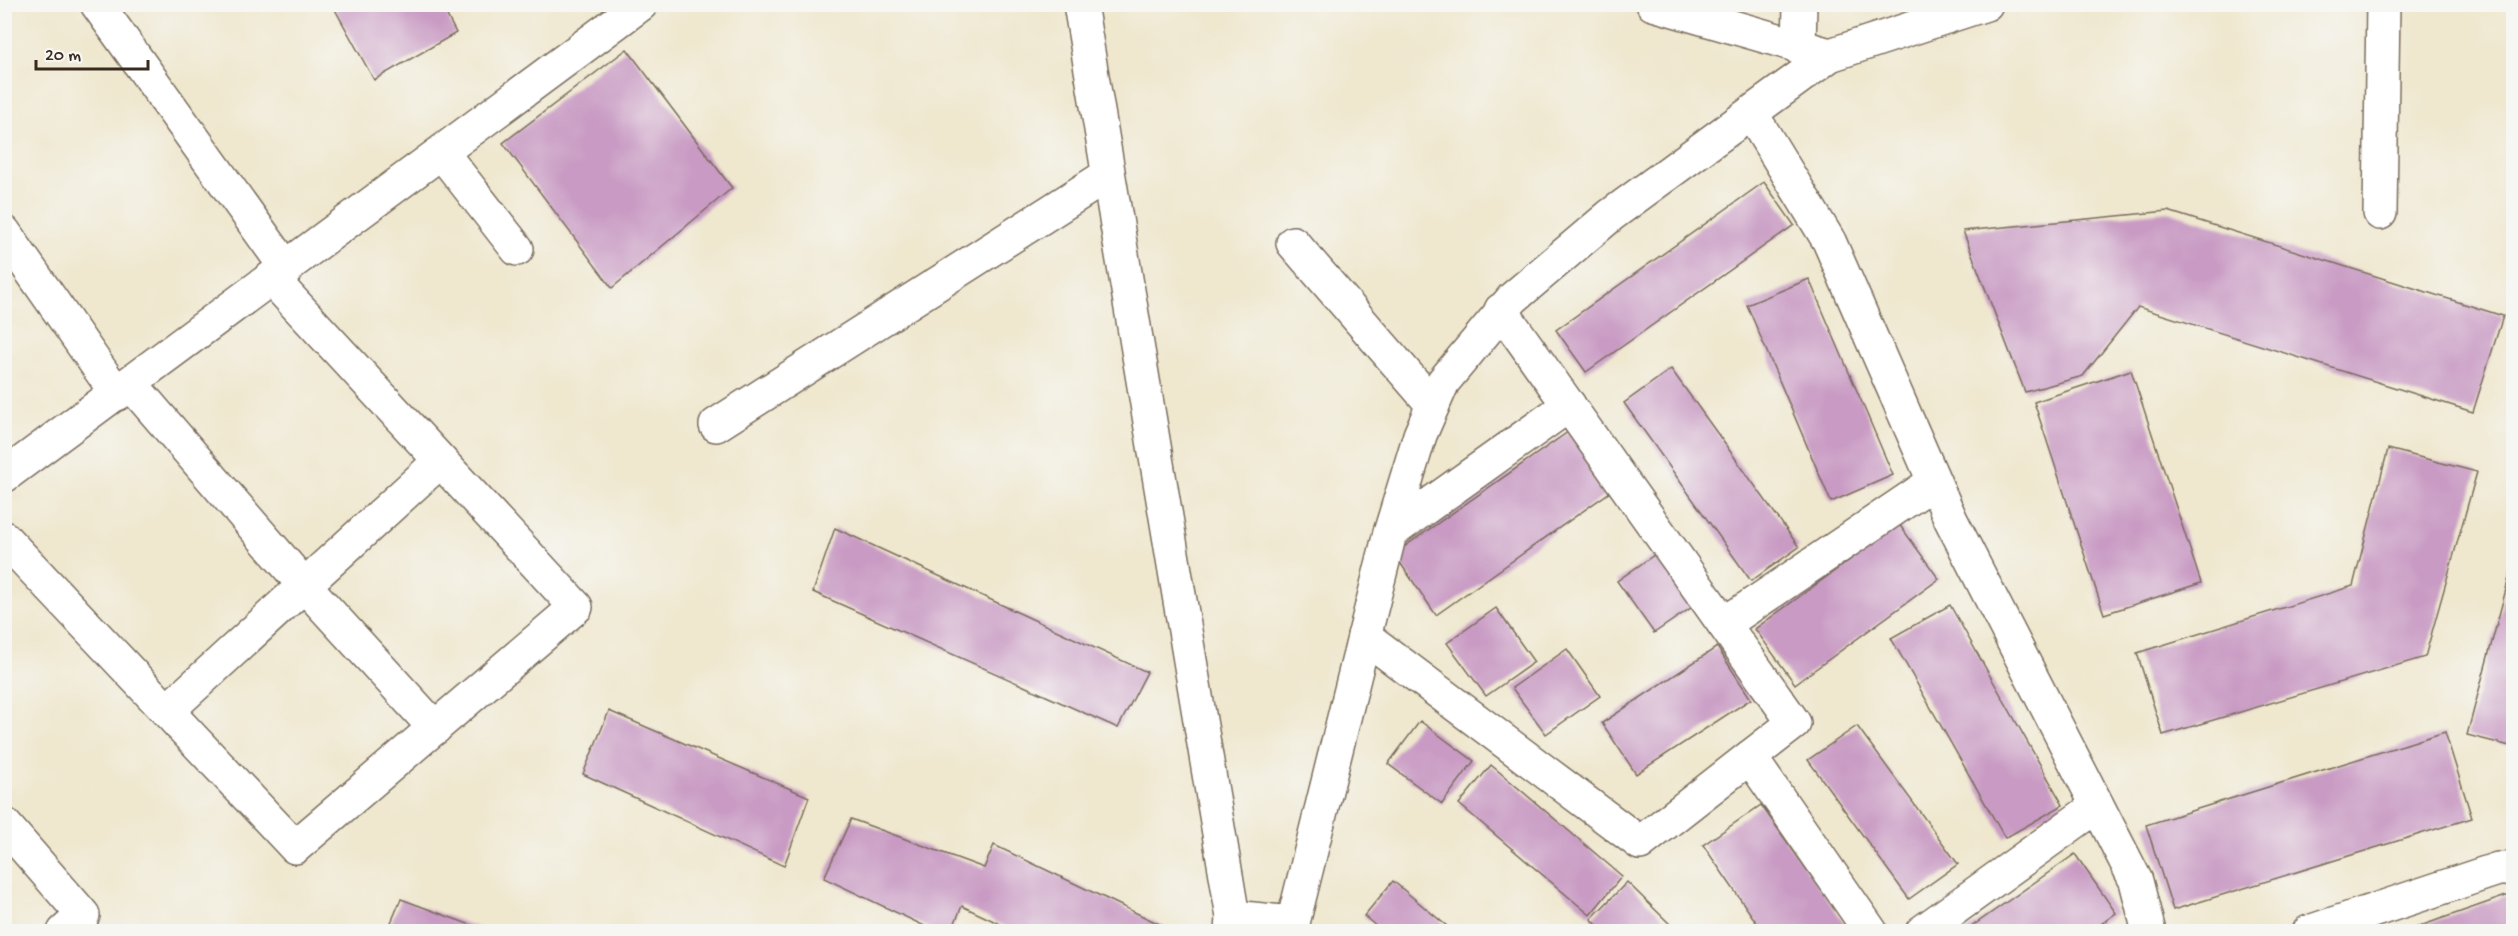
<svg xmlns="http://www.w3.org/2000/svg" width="2518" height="936" font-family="'Gochi Hand',sans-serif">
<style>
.building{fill:#c99bc4}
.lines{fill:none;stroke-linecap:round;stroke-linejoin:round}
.minor-casing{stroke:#7a6c5c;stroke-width:36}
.minor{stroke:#fff;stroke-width:33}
</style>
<rect width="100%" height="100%" fill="#f6f6f2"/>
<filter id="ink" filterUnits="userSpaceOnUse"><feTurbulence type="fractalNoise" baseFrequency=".0167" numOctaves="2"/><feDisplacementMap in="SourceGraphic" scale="12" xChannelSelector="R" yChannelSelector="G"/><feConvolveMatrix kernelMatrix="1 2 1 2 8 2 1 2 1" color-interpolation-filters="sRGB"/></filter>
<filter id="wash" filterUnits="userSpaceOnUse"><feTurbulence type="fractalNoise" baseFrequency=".008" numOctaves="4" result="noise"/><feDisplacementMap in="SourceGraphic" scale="24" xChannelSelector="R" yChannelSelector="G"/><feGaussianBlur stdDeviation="1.35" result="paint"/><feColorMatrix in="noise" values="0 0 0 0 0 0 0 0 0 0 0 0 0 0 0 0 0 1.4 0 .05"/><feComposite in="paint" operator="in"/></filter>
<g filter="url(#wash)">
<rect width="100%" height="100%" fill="#efe7ce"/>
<g id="blocks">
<g class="building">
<polygon points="332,4 441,4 456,33 374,80"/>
<polygon points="627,49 732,188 612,288 503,143"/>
<polygon points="1764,182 1794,225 1586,372 1556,330"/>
<polygon points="2168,211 2503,316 2473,412 2138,307 2083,376 2025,392 1963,231"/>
<polygon points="1809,279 1893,475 1831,502 1747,305"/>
<polygon points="1671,369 1799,547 1751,581 1624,403"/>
<polygon points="2131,370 2201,583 2104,614 2034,402"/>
<polygon points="1575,427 1617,487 1436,615 1394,554"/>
<polygon points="2388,449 2477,472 2425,657 2163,735 2137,653 2353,586"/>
<polygon points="1899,524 1939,579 1795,684 1755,629"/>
<polygon points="835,528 1147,672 1118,728 813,592"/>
<polygon points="1664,548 1701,601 1654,633 1617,581"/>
<polygon points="2513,563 2514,563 2514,747 2467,735"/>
<polygon points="1950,605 2063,805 2005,838 1891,638"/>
<polygon points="1496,608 1534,662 1486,696 1447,643"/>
<polygon points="1717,647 1751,699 1636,774 1602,723"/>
<polygon points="1567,649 1600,696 1546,734 1512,688"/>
<polygon points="609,711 809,797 784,866 583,774"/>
<polygon points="1420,721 1474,761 1442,804 1388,764"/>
<polygon points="1857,726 1958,864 1909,899 1808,760"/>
<polygon points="2445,732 2472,818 2173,910 2146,825"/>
<polygon points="1491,765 1622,876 1590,915 1459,804"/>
<polygon points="1761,805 1851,932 1763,932 1703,845"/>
<polygon points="851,819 984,868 994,845 1176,932 1017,932 962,906 951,932 937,932 824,878"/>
<polygon points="2075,854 2116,913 2090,932 1964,932"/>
<polygon points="1393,881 1454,932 1383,932 1364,916"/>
<polygon points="1627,882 1678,932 1604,932 1591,919"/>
<polygon points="2506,896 2514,896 2514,932 2403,932"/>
<polygon points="401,899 487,931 487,932 387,932"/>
</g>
</g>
</g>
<g filter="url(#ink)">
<use href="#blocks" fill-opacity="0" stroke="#7a6c5c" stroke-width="1.5"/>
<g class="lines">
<g class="minor-casing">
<g id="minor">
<polyline points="97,4 287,269"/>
<polyline points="1080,4 1233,917 1232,932"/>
<polyline points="1653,4 1830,55"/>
<polyline points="1799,48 1800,4"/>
<polyline points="1751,113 1829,241 1951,520 2136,881 2149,932"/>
<polyline points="442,153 517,249"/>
<polyline points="2380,213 2383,4"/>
<polyline points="4,232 117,394"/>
<polyline points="1293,243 1433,405"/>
<polyline points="1501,310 1794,723 1750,757"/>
<polyline points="131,384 304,585 435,728"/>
<polyline points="716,425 1108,175"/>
<polyline points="4,476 641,4"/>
<polyline points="1390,533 1569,405"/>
<polyline points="4,538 295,847 576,607 272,279"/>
<polyline points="1724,624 1934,482"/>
<polyline points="1364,636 1640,843 1750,757 1871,932"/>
<polyline points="167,711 440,461"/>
<polyline points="4,824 83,915 64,932"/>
<polyline points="1233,917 1293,923 1390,533 1420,435 1443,382 1513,298 1611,215 1830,55 1986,4"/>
<polyline points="1922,932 2097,806"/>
<polyline points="2309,932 2498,869 2514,869"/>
</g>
</g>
<use href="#minor" class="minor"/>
</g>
</g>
<rect width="2518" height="936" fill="none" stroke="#f6f6f2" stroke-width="24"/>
<path d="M36 60v9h112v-9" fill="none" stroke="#3b2a1e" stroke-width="3"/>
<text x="45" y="60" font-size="18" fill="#3b2a1e" stroke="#f6f6f2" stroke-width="4.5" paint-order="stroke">20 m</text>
</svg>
